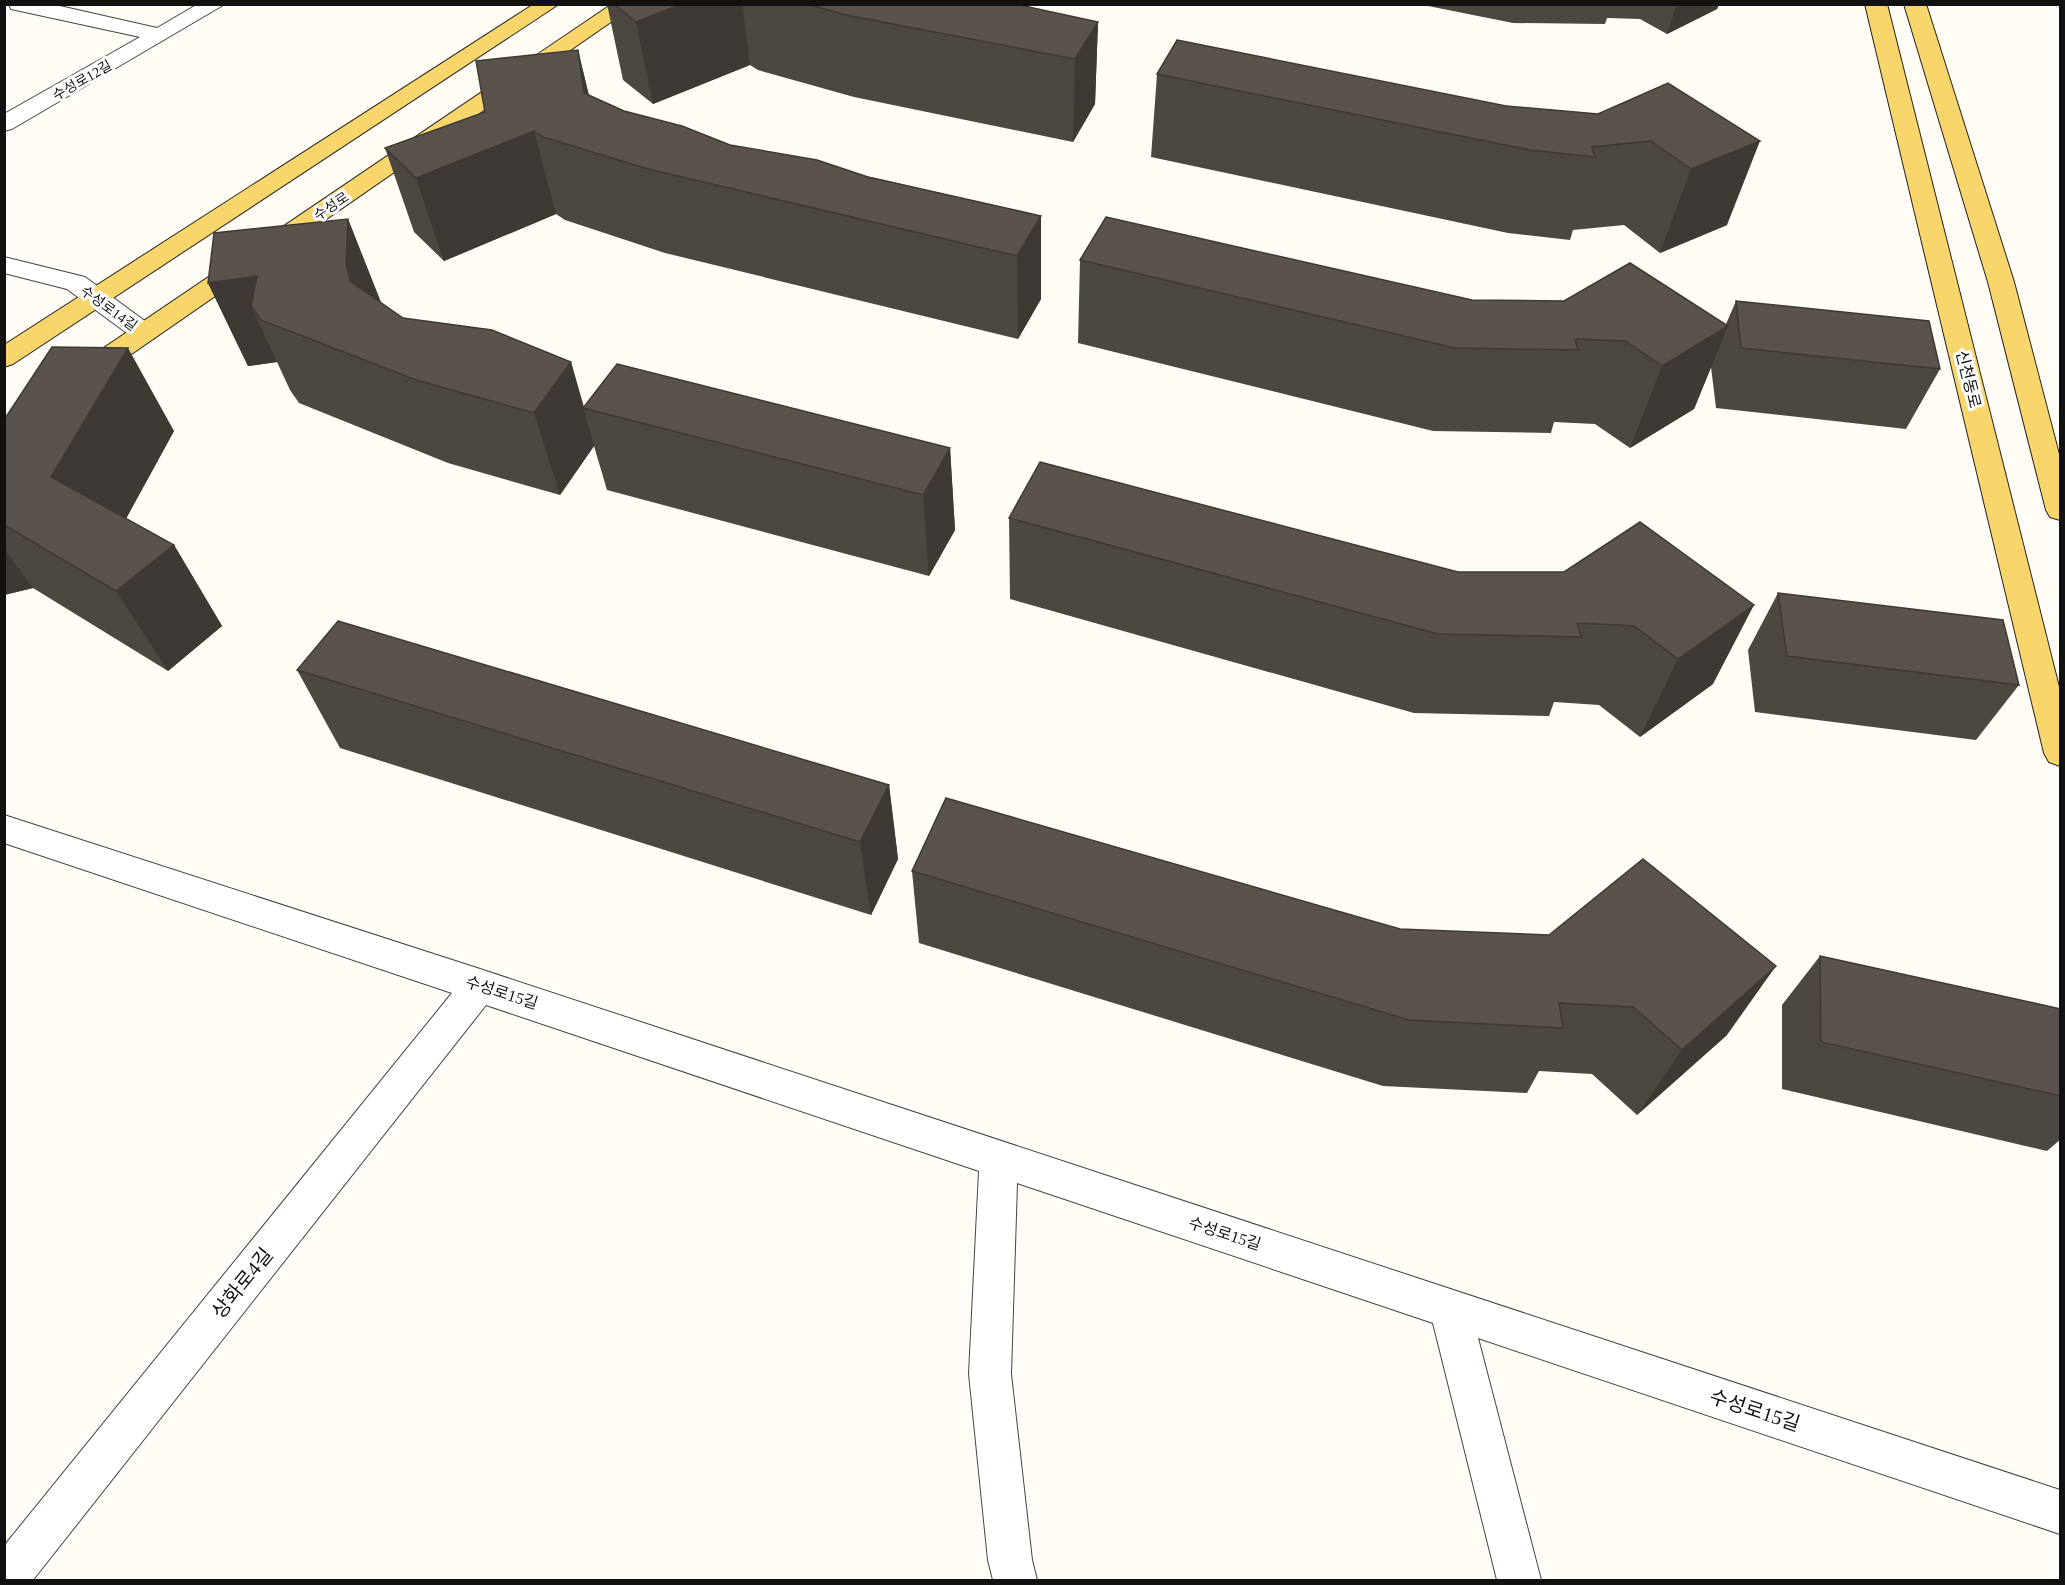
<svg xmlns="http://www.w3.org/2000/svg" width="2065" height="1585" font-family="'Times New Roman','Noto Sans KR',serif">
<style>
.lines{fill:none;stroke-linecap:round;stroke-linejoin:round}
.minor-casing{stroke:#444;stroke-width:2}
.major-casing{stroke:#222;stroke-width:2}
.minor{fill:#fff;fill-rule:evenodd}
.major{fill:#f9d66b;fill-rule:evenodd}
.wall{fill:#4d4742}
.shaded-wall{fill:#3f3936}
.building{fill:#5a524d;stroke:#3f3936;stroke-width:1.5}
.labels{text-anchor:middle;stroke-width:6;stroke-linejoin:round;paint-order:stroke}
.far-street-label{font-size:14px;fill:#111;stroke:#fff}
.street-label{font-size:16px;fill:#111;stroke:#fff}
.near-street-label{font-size:20px;fill:#111;stroke:#fff}
</style>
<rect width="100%" height="100%" fill="#fffdf5"/>
<g class="lines">
<g class="minor-casing">
<g id="minor">
<polygon points="9,4 51,4 157,28 198,4 225,4 12,129 4,131 4,114 140,37 11,9"/>
<polygon points="4,257 85,277 153,327 157,333 153,339 144,341 135,339 67,289 4,273"/>
<polygon points="4,815 480,969 2060,1490 2060,1534 1478,1338 1541,1580 1497,1580 1433,1323 1017,1183 1011,1374 1032,1560 1037,1580 993,1580 988,1560 969,1374 979,1171 486,1005 33,1580 4,1580 4,1546 452,993 4,843"/>
</g>
</g>
<g class="major-casing">
<g id="major">
<polygon points="534,4 559,4 13,364 4,367 4,345"/>
<polygon points="612,4 637,4 94,380 84,383 74,380 71,374 74,368"/>
<polygon points="1865,4 1887,4 2060,691 2060,766 2049,762 2044,753"/>
<polygon points="1904,4 1926,4 2014,282 2060,458 2060,520 2050,517 2046,510 1988,282"/>
</g>
</g>
<use href="#minor" class="minor"/>
<use href="#major" class="major"/>
</g>
<g class="wall">
<polygon points="607,4 1015,4 1098,22 1095,104 1073,142 854,97 758,70 750,65 653,104 623,80"/>
<polygon points="1418,4 1719,4 1717,9 1667,34 1640,19 1607,18 1605,24 1513,23"/>
<polygon points="578,50 589,95 624,111 730,145 1041,216 1041,299 1018,339 665,253 565,220 556,214 444,261 414,232 385,148 485,112"/>
<polygon points="1157,74 1598,114 1668,83 1727,225 1660,253 1624,225 1573,230 1570,240 1508,233 1151,157"/>
<polygon points="348,219 380,302 403,318 571,362 584,407 950,448 955,530 929,576 607,490 594,446 560,495 448,463 299,403 290,390 277,362 248,366 208,283"/>
<polygon points="1080,260 1472,300 1726,324 1736,301 1940,369 1906,429 1716,408 1711,367 1694,409 1630,448 1595,424 1554,422 1551,433 1433,431 1078,343"/>
<polygon points="4,420 174,431 126,519 174,545 222,626 168,671 33,588 4,595"/>
<polygon points="1009,518 1458,572 1564,572 1713,684 1640,737 1599,705 1554,702 1549,716 1414,713 1010,599"/>
<polygon points="1778,593 2019,685 1976,740 1755,712 1748,650"/>
<polygon points="297,670 889,785 898,859 871,915 340,748"/>
<polygon points="946,798 1727,1035 1637,1115 1592,1074 1539,1071 1527,1093 1383,1086 919,943 912,871"/>
<polygon points="1820,956 2061,1009 2061,1139 2047,1151 1782,1089 1782,1005"/>
</g>
<g class="shaded-wall">
<polygon points="682,4 742,4 750,65 653,104 636,22"/>
<polygon points="1677,4 1719,4 1717,9 1667,34"/>
<polygon points="1098,22 1095,104 1073,142 1075,59"/>
<polygon points="578,50 597,132 584,93"/>
<polygon points="534,131 556,214 444,261 416,178"/>
<polygon points="1760,141 1727,225 1660,253 1691,169"/>
<polygon points="1041,216 1041,299 1018,339 1017,256"/>
<polygon points="348,219 381,302 350,281 346,263"/>
<polygon points="257,276 251,306 277,362 248,366 208,283"/>
<polygon points="1728,326 1694,409 1630,448 1662,366"/>
<polygon points="128,348 174,431 104,558 51,477"/>
<polygon points="571,362 594,446 560,495 534,413"/>
<polygon points="950,448 955,530 929,576 923,495"/>
<polygon points="174,545 222,626 168,671 116,591"/>
<polygon points="4,549 33,588 4,595"/>
<polygon points="1754,605 1713,684 1640,737 1678,659"/>
<polygon points="889,785 898,859 871,915 860,842"/>
<polygon points="1776,966 1727,1035 1637,1115 1682,1050"/>
</g>
<g class="building">
<polygon points="614,4 682,4 636,22"/>
<polygon points="807,4 1015,4 1098,22 1075,59 846,15"/>
<polygon points="1177,40 1506,106 1598,114 1668,83 1760,141 1691,169 1651,141 1592,147 1595,157 1530,150 1157,74"/>
<polygon points="578,50 584,93 624,111 682,126 730,145 817,160 868,177 1041,216 1017,256 648,169 543,137 534,131 416,178 385,148 485,112 476,61"/>
<polygon points="1106,217 1472,300 1564,301 1630,263 1728,326 1662,366 1625,341 1575,339 1578,350 1455,348 1080,260"/>
<polygon points="348,219 346,263 350,281 403,318 492,330 571,362 534,413 416,380 261,320 251,306 257,276 208,283 214,233"/>
<polygon points="1736,301 1929,321 1940,369 1741,348"/>
<polygon points="52,347 128,348 51,477 174,545 116,591 4,525 4,420"/>
<polygon points="617,364 950,448 923,495 583,408"/>
<polygon points="1040,462 1458,572 1564,572 1640,522 1754,605 1678,659 1634,626 1577,623 1581,637 1438,634 1009,518"/>
<polygon points="1778,593 2003,620 2019,685 1787,656"/>
<polygon points="338,621 889,785 860,842 297,670"/>
<polygon points="946,798 1400,929 1549,935 1643,859 1776,966 1682,1050 1633,1007 1559,1003 1563,1028 1409,1020 912,871"/>
<polygon points="1820,956 2061,1009 2061,1096 1821,1042"/>
</g>
<g class="labels">
<g class="far-street-label">
<text transform="translate(82 80) rotate(-30)" y="5">수성로12길</text>
<text transform="translate(331 206) rotate(-34)" y="5">수성로</text>
<text transform="translate(109 308) rotate(36)" y="5">수성로14길</text>
</g>
<g class="street-label">
<text transform="translate(1969 379) rotate(76)" y="6">신천동로</text>
<text transform="translate(502 992) rotate(18)" y="6">수성로15길</text>
<text transform="translate(1225 1233) rotate(18)" y="6">수성로15길</text>
</g>
<g class="near-street-label">
<text transform="translate(242 1283) rotate(-51)" y="7">상화로4길</text>
<text transform="translate(1755 1410) rotate(18)" y="7">수성로15길</text>
</g>
</g>
<rect width="2065" height="1585" fill="none" stroke="#111111" stroke-width="12"/>
</svg>
